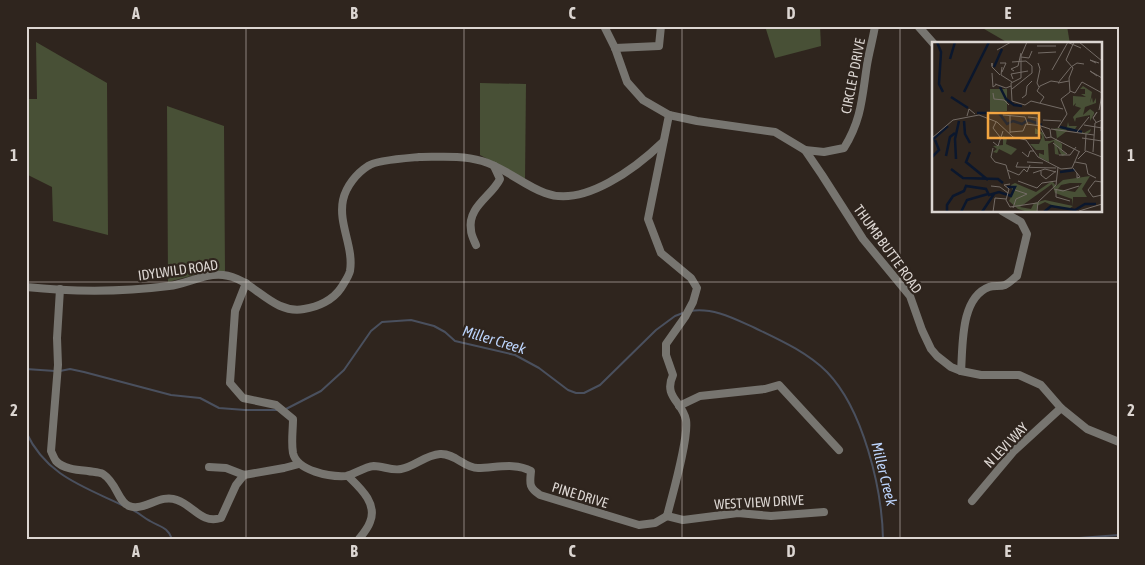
<svg xmlns="http://www.w3.org/2000/svg" width="1145" height="565" font-family="'Asap Condensed',sans-serif">
<style>
.green{fill:#485036}
.lines{fill:none;stroke-linecap:round;stroke-linejoin:round}
.stream{stroke:#4a505e;stroke-width:2}
.minor{stroke:#777570;stroke-width:8}
.grid{fill:none;stroke:#dcd6d2;stroke-width:1;stroke-opacity:0.55}
.labels{text-anchor:middle;stroke-width:4.5;stroke-linejoin:round;paint-order:stroke}
.street-label{font-size:14px;fill:#dcd6d2;stroke:#2f251e}
.water-label{font-size:15px;font-style:italic;fill:#bdd5fd;stroke:#2f251e}
.inset-river{fill:none;stroke:#0b172d;stroke-width:2.5}
.inset-road{fill:none;stroke:#746c66;stroke-width:1}
.view{fill:#f2a541;fill-opacity:0.15;stroke:#f2a541;stroke-width:2.5}
.inset-edge{fill:none;stroke:#dcd6d2;stroke-width:2.5}
.neatline{fill:none;stroke:#dcd6d2;stroke-width:2}
.grid-label{font-size:16px;text-anchor:middle;font-weight:bold;fill:#dcd6d2}
</style>
<rect width="100%" height="100%" fill="#2f251e"/>
<g class="green">
<polygon points="765,26 820,26 821,46 775,58"/>
<polygon points="979,26 1067,26 1070,44 1010,44"/>
<polygon points="36,42 107,83 108,235 53,221 52,187 26,174 26,99 37,99"/>
<polygon points="480,83 526,84 525,179 480,155"/>
<polygon points="167,106 224,126 225,272 206,272 168,282"/>
</g>
<g class="lines">
<g class="stream">
<path d="M690,311C713,307 735,319 755,328C780,340 807,352 827,372C863,409 882,488 883,539"/>
<polyline points="26,369 55,371"/>
<polyline points="60,371 70,369 84,372 171,395 200,398 219,408 245,410 278,410"/>
<polyline points="286,409 321,391 344,370 371,331 382,322 411,320 434,326 445,332 455,341 515,355 539,368 568,390 576,393 584,393 600,385 656,330 675,316 683,313"/>
<path d="M26,432C46,475 82,486 122,505"/>
<path d="M133,510C139,513 144,518 150,521C160,527 168,527 172,539"/>
<polyline points="1066,539 1119,535"/>
</g>
<g class="minor">
<polyline points="604,26 615,48 627,82 643,100 669,115 697,121 775,132 805,150 822,175 863,239 910,296 922,330 931,349 937,356 951,367 961,371 981,375 1019,375 1041,385 1061,408 1087,429 1119,442"/>
<polyline points="918,26 934,44"/>
<polyline points="615,48 659,46 661,26"/>
<path d="M805,150L824,152L844,148C862,119 862,97 867,65C869,52 873,39 875,26"/>
<path d="M476,245C474,240 471,235 471,230C467,207 492,196 500,179L494,166"/>
<path d="M246,283L235,311L230,383L243,398L276,405L293,419C293,430 291,442 293,453C297,471 330,477 346,476C354,475 363,467 374,466C383,466 392,471 401,469C414,467 425,455 440,454C455,453 464,468 478,468C495,468 515,462 531,471C530,483 528,487 540,495L639,525L655,523L667,516"/>
<path d="M26,287C73,292 122,292 169,286C187,284 204,273 223,275C254,278 271,315 304,309C318,307 333,300 341,288C344,283 349,276 350,271C354,247 338,224 343,200C346,186 357,173 368,166C376,160 408,158 419,157C440,157 461,155 482,161C504,167 523,185 545,193C584,208 637,167 663,142"/>
<path d="M60,289L57,338L58,365L51,451C52,453 54,458 56,461C63,469 78,470 88,471C93,472 99,472 103,474C117,483 118,502 129,506C144,512 160,493 177,500C194,506 201,524 221,518L236,485L244,475"/>
<path d="M961,371C963,346 960,298 989,287C994,285 1000,287 1005,285C1009,283 1013,279 1017,276L1027,234L1021,222L1002,211"/>
<polyline points="679,406 700,396 765,389 779,385 839,450"/>
<polyline points="209,467 226,468 244,475 284,468 299,464"/>
<path d="M348,476C359,487 378,503 370,522C368,528 363,534 359,539"/>
<polyline points="972,501 1014,451 1061,408"/>
<path d="M667,516C672,496 689,438 686,420C682,401 663,397 673,375L666,355V344L685,317L693,302L697,288L691,278L661,253L648,219L669,115"/>
<polyline points="667,516 683,520 738,513 771,516 824,512"/>
</g>
</g>
<path class="grid" d="M246,26V539M464,26V539M682,26V539M900,26V539M26,282H1119"/>
<g class="labels">
<g class="street-label">
<text transform="translate(853 76) rotate(-79)" y="5">CIRCLE P DRIVE</text>
<text transform="translate(888 249) rotate(54)" y="5">THUMB BUTTE ROAD</text>
<text transform="translate(178 270) rotate(-8)" y="5">IDYLWILD ROAD</text>
<text transform="translate(1006 445) rotate(-46)" y="5">N LEVI WAY</text>
<text transform="translate(580 495) rotate(17)" y="5">PINE DRIVE</text>
<text transform="translate(759 502) rotate(-3)" y="5">WEST VIEW DRIVE</text>
</g>
<g class="water-label">
<text transform="translate(494 340) rotate(17)" y="5">Miller Creek</text>
<text transform="translate(884 474) rotate(76)" y="5">Miller Creek</text>
</g>
</g>
<g transform="translate(932 42)">
<rect width="170" height="170" fill="#2f251e"/>
<path d="M151,44L160,50L158,61L160,55L161,61L164,56V61L153,65L151,73L158,67L162,70V72L158,79V73L144,76L143,80L141,75L149,66L143,64L144,61L141,64V54L154,55L149,52H153V47H148ZM58,47H75V69L58,70ZM136,80L137,84H145L143,87L149,89L152,91L159,87L158,90L155,92L134,87L135,89L124,97L130,102V109L135,112L130,114L125,104L127,113L123,112L122,99L116,102L117,120L107,115V111L112,113V108H104L98,102H107L110,95L109,92H103V86L111,91L113,99H118L125,97L124,89L120,87L135,85ZM71,94L75,96L74,102L85,107L79,113L67,107L65,111L61,110L65,107L61,104L71,103ZM158,134L150,147L155,155H141V164L138,166H126L113,160L105,164V170H96L86,167L77,159L81,151L79,143L83,141L104,150L120,139L124,144L131,138ZM138,141H150L143,150L126,147L129,143ZM120,142L123,151L140,157L141,164L113,158L102,161L99,167L88,165Z" fill="#485036" fill-rule="evenodd"/>
<path class="inset-river" d="M5,0L9,10L7,42L11,50M18,17L23,0M62,25L70,7M68,45L74,57L82,63L90,64M32,50L57,0M19,55L36,66M45,71H67L75,82L81,79L90,82L96,78L110,83M32,79L33,92L38,101M128,85L150,90M0,98L16,84M38,110L34,120L56,138M14,114L18,95L23,91M0,115L7,108L3,98M24,117L23,97L27,79M19,127L31,136L66,137L71,141M128,130L143,128M15,170V163L21,154L32,149L34,144L54,147L57,153L67,150L79,154L83,145H75M29,170L35,158L56,152M50,170L62,152M112,170L119,164L143,168L153,162H164"/>
<path class="inset-road" d="M95,0L89,14V36L79,41L80,59L93,63L99,59L131,67M135,0L149,6M147,0L170,19M105,4H124M65,8L79,0M106,11L124,10M89,15L97,16L100,9M80,20L94,19L100,24V31L80,47M68,21H74L70,30M106,21L108,27L105,41L107,45M164,21L158,18L167,21M60,24V21V25L68,33M70,25L69,33L80,40M120,28L136,0M82,29L79,27L86,24L89,11M60,31L61,45L65,42M165,34L158,29L170,36M81,37L79,32L96,29M137,39L126,41L139,25L145,21L152,22M63,42L74,46L79,44M138,49L143,51L150,40L170,51M61,51L62,57L72,58L77,63M90,56L94,53L95,44L100,39M108,61L112,55L105,49L108,44L119,39L126,40M167,68L170,53M71,73L93,75L96,83M35,74L37,67L43,72M96,75L105,76V83M161,76L165,70L161,76L164,80M111,78L129,79M64,80L61,86L68,95M107,83L114,96L119,95M152,83L170,86M126,86L135,72L129,57L138,50L137,36L141,26L134,18L142,0M119,87L162,93M169,89L170,68M78,90L91,89L94,82L109,84L118,87L119,95L148,110M145,90L157,75M78,91V73M0,96L21,78L47,73L65,80L81,95L94,98L106,115L129,127L140,126L147,110M150,96L170,99M61,100L66,104L71,89M121,101L135,112M61,106L59,115L63,120L74,123L78,137M153,109L154,92M90,110L96,115L98,109H102M161,110L163,81L170,78M127,113H138L144,105M146,117L154,109L170,115M86,120L84,125L124,126M95,120L111,121M143,120L154,122L156,132L164,136M141,126L148,135L145,136V131M75,128L87,133L92,127L95,130L98,123M109,129V133L114,137L124,129M101,131L113,127L124,130M86,139L105,146L110,141L124,139M170,140L163,139L156,148L161,155L170,153M78,142L72,143L77,147L74,158L78,165L105,161M59,144L68,145L76,151M122,147L131,149L147,144M124,148V155L138,159M81,166L84,157L95,152L83,148M147,169L170,162M61,170L63,156L74,157M105,170L106,160L124,143L126,125"/>
<path class="view" d="M56,71H107V96H56Z"/>
<rect width="170" height="170" class="inset-edge"/>
</g>
<rect width="1145" height="565" fill="none" stroke="#2f251e" stroke-width="55"/>
<rect x="28" y="28" width="1090" height="510" class="neatline"/>
<g class="grid-label">
<text x="136" y="19">A</text>
<text x="354" y="19">B</text>
<text x="572" y="19">C</text>
<text x="791" y="19">D</text>
<text x="1008" y="19">E</text>
<text x="14" y="161">1</text>
<text x="1131" y="161">1</text>
<text x="14" y="416">2</text>
<text x="1131" y="416">2</text>
<text x="136" y="557">A</text>
<text x="354" y="557">B</text>
<text x="572" y="557">C</text>
<text x="791" y="557">D</text>
<text x="1008" y="557">E</text>
</g>
</svg>
